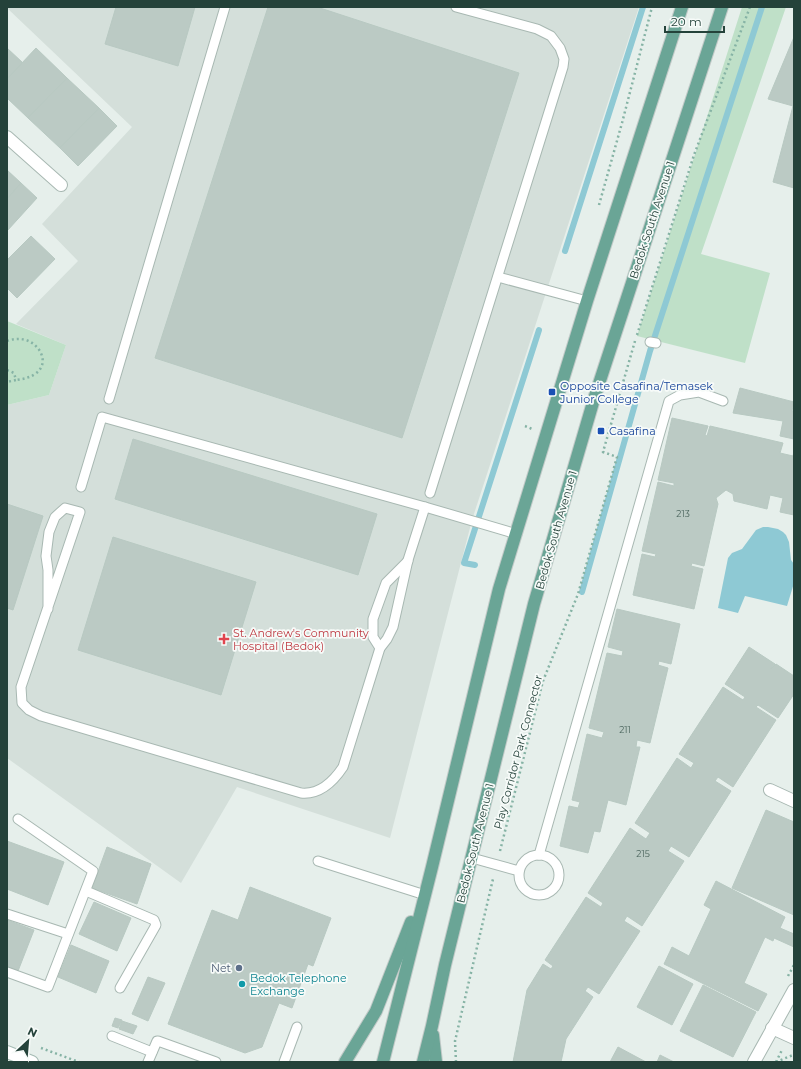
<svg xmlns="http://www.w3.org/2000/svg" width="801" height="1069" font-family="Montserrat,sans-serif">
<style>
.built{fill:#d4dfda}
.green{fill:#bfe0c8}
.water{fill:#8ec9d4}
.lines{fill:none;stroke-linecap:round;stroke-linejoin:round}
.stream{stroke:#8ec9d4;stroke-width:6}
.building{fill:#bbcac4;stroke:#b8c9c2}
.service-casing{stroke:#a8b8b2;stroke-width:11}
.minor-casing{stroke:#a8b8b2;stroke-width:14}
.secondary-casing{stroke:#a4bbb3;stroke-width:14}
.primary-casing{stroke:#c2cac8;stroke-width:14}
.path{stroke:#86b3a5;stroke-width:2.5;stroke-dasharray:2 3;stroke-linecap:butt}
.service{stroke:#fff;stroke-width:9}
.minor{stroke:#fff;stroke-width:12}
.secondary{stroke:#fff;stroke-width:12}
.primary{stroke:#6aa596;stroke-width:12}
.transit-dot{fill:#1a4fb4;stroke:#f7fbf9;stroke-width:1.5}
.health-dot{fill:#e0444e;stroke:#f7fbf9;stroke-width:1.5}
.service-dot{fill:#5c6f8a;stroke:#f7fbf9;stroke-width:1.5}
.culture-dot{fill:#0f9aa8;stroke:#f7fbf9;stroke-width:1.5}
.labels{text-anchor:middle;stroke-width:3.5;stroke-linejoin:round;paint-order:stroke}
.number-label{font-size:9px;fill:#4a645c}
.street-label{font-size:11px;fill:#24423a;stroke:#f7fbf9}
.transit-label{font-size:11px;fill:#164399;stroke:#f7fbf9;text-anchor:start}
.health-label{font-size:11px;fill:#be3a42;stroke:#f7fbf9;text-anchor:start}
.service-label{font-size:11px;fill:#4e5e75;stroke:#f7fbf9;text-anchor:end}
.culture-label{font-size:11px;fill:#0d838f;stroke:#f7fbf9;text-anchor:start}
</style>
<rect width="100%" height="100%" fill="#e6efeb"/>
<polygon class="built" points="7,7 639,7 472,520 390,838 237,787 181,883 7,758 7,405 49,395 66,345 16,324 78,261 42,224 132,127 7,8"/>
<g class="green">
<polygon points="742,7 786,7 701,254 770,273 745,363 637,336"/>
<polygon points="7,321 66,345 49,395 7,405"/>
</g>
<polygon class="water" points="763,527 768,527 778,529 783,532 786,535 789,542 791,560 794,564 794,583 787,606 745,596 738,613 718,608 728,558 732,553 742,549 756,530"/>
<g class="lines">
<g class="stream">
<polyline points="565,251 643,7"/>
<polyline points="475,565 464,563 539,330"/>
<polyline points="582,592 650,351 762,7"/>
</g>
</g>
<g class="building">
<polygon points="116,7 195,7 178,66 105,44"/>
<polygon points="268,7 317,7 519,73 402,438 155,358"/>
<polygon points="794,37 794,188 773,182 793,106 768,99"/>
<polygon points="7,48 23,63 7,79"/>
<polygon points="36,48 67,78 28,118 7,98 7,79"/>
<polygon points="67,78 99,108 60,148 28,118"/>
<polygon points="99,108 117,126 78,166 60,148"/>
<polygon points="7,170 21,183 7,199"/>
<polygon points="21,183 37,198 7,231 7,199"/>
<polygon points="31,236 55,259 17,298 7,288 7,260"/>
<polygon points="740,388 794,402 792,411 794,411 794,439 780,436 783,421 733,413"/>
<polygon points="672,418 708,426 705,435 707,436 710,426 783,443 780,453 793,456 794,452 794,515 780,512 783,498 770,495 767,509 734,501 733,494 726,490 716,498 718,504 704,566 692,563 691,566 703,569 694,609 633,595 642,554 655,557 656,554 642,551 658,482 674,486 674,483 658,480"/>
<polygon points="133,439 377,514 358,575 115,499"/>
<polygon points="7,504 43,516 13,610 7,608"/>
<polygon points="113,537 256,582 221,695 78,650"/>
<polygon points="617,609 680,624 671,664 659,661 658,665 668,668 650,743 637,740 636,747 640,747 626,805 608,800 600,832 594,831 588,853 560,846 569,806 578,808 580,802 572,800 587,734 602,738 604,732 589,728 607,653 622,656 623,651 608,647"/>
<polygon points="749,647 775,664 771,669 776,664 794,676 794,694 778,718 758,705 756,707 776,720 733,787 718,777 715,781 731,791 689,857 671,846 668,851 684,861 642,926 627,916 624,921 640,931 599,994 588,987 585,991 593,997 566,1039 561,1062 513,1062 527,990 543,964 551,969 553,966 545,960 586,897 601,907 603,903 588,893 630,828 646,839 650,833 635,823 677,758 691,768 694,763 679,754 723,687 743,700 745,697 725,684"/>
<polygon points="766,810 794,822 794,915 732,888"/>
<polygon points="7,841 64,862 48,905 7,889"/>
<polygon points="107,847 151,864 137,904 92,888"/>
<polygon points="716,881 785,917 780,928 794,934 794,947 774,938 773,941 765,937 744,983 767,994 758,1011 664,964 672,947 689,956 711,909 704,905"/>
<polygon points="250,887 331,918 313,966 308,964 292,1008 279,1003 262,1047 245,1053 168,1024 212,910 238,920"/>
<polygon points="94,902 131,918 117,951 79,934"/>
<polygon points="7,920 34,930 18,971 7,967"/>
<polygon points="71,945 109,961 96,993 58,977"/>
<polygon points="659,966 693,984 672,1025 637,1007"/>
<polygon points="148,977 165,983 148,1021 132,1014"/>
<polygon points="703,985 756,1012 733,1057 680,1031"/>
<polygon points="115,1018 122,1020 118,1028 112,1026"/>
<polygon points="122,1021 137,1026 133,1034 119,1029"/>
<polygon points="618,1047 646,1062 610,1062"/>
<polygon points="660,1055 674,1062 657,1062"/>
</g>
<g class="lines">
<g class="service-casing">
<g id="service">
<polyline points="498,277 587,301"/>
<polyline points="650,342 656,343"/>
<polyline points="109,399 225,7"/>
<polyline points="81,487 102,417 425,507 517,534"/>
<polyline points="430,493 563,67 564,59 560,48 551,36 537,29 456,7"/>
<path d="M48,609V570L46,556L49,532L55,517L65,508L80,512L21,687L22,703L29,710L41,716L301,793C320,795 333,782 343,767L380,648L387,639L393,627L408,560L425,507"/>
<polyline points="380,648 373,637 373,619 386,583 408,561"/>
<circle cx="539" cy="875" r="20"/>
<polyline points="539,855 669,401 680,395 699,392 723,401"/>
<polyline points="472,858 519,871"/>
<polyline points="318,861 422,894"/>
<polyline points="86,891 154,920 156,925 120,988"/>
<polyline points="7,914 68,934"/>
<polyline points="7,972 48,987 93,871 18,819"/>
<polyline points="112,1036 152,1052"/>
<polyline points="148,1062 157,1041 158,1041 216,1062"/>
<polyline points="284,1062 297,1027"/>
</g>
</g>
<g class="minor-casing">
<g id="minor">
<polyline points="7,137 61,185"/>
<polyline points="770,790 794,801"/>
<polyline points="772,1028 794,1038"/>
<polyline points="754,1062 794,990"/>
</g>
</g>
<g class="secondary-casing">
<polyline id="secondary" points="7,1052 32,1062"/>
</g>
<g class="primary-casing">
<g id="primary">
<polyline points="433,1035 436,1062"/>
<polyline points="345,1062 376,1011 411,922"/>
<polyline points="383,1062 432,867 499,589 587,301 682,7"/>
<polyline points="423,1062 432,1026 445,965 534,604 594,399 722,7"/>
</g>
</g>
<g class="path">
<polyline points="599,205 622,123 652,7"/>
<polyline points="637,335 694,155 750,7"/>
<path d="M7,341C13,339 19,338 26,340C41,345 50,364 35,374C29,378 23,379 16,380"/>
<polyline points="7,370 14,373 16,380 7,382"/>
<polyline points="525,426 532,429"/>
<polyline points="500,851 543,681 578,594 617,457 603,452 635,341"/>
<polyline points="788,976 794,965"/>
<polyline points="41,1048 79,1062"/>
<polyline points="456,1062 455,1041 493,879"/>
<polyline points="776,1062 782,1050"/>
<polyline points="776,1062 793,1055 794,1055"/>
</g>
<use href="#service" class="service"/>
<use href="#minor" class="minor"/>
<use href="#secondary" class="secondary"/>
<use href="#primary" class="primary"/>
</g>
<g class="transit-dot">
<rect x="548" y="388" width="8" height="8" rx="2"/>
<rect x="597" y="427" width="8" height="8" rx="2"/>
</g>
<path class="health-dot" d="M222 633h4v4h4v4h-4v4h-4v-4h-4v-4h4z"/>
<circle class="service-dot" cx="239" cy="968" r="4"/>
<circle class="culture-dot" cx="242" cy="984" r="4"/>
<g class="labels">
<g class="number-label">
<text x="683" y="517">213</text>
<text x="625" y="733">211</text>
<text x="643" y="857">215</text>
</g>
<g class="street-label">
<text transform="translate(652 220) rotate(-72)" y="4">Bedok South Avenue 1</text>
<text transform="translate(556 530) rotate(-74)" y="4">Bedok South Avenue 1</text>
<text transform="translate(518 752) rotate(-75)" y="4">Play Corridor Park Connector</text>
<text transform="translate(475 843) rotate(-76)" y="4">Bedok South Avenue 1</text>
</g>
<g class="transit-label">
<text x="560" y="390">Opposite Casafina/Temasek<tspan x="560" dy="13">Junior College</tspan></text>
<text x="609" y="435">Casafina</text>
</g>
<g class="health-label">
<text x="233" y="637">St. Andrew's Community<tspan x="233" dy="13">Hospital (Bedok)</tspan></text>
</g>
<g class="service-label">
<text x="231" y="972">Net</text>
</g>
<g class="culture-label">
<text x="250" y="982">Bedok Telephone<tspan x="250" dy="13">Exchange</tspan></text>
</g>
</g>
<rect width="801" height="1069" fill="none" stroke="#24423a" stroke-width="16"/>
<g transform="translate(28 1041) rotate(26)" stroke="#f7fbf9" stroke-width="3" paint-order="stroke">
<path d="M0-3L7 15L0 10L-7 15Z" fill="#24423a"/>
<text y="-6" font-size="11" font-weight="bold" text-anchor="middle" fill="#24423a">N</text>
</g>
<path d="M665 26v6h59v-6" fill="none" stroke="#24423a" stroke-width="2"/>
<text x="671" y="26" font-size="12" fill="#24423a" stroke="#f7fbf9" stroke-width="3" paint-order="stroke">20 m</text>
</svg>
